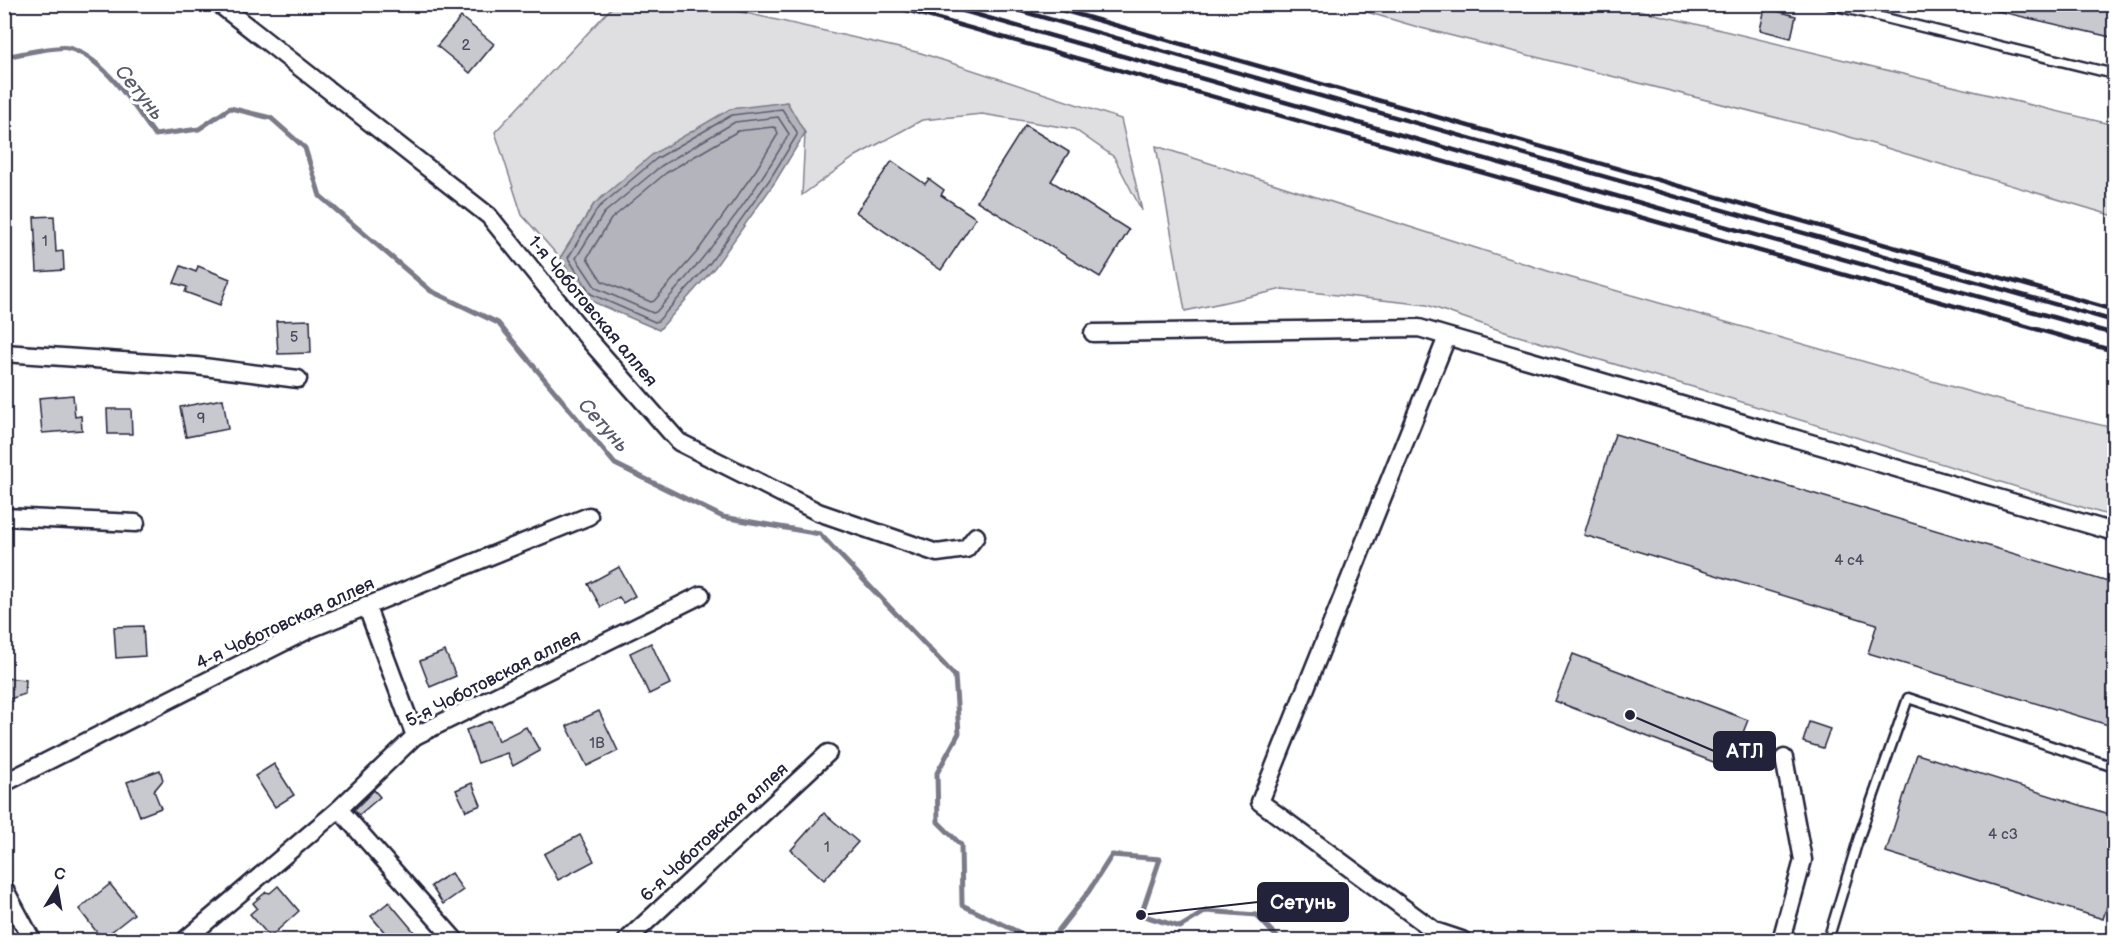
<svg xmlns="http://www.w3.org/2000/svg" width="2119" height="945" font-family="'Balsamiq Sans',sans-serif">
<style>
.green{fill:#dfdfe2;stroke:#80808e;stroke-width:1.5}
.water{fill:#b4b4bc;stroke:#7a7a88;stroke-width:1.5}
.lines{fill:none;stroke-linecap:round;stroke-linejoin:round}
.shore{stroke:#5c5c6f;stroke-width:1.5}
.stream{stroke:#7a7a88;stroke-width:5}
.building{fill:#c8c8cf;stroke:#22223b;stroke-width:1.5}
.lane-casing{stroke:#22223b;stroke-width:13}
.street-casing{stroke:#22223b;stroke-width:21}
.lane{stroke:#fff;stroke-width:8}
.street{stroke:#fff;stroke-width:16}
.rail{stroke:#22223b;stroke-width:4.5}
.labels{text-anchor:middle;stroke-width:6;stroke-linejoin:round;paint-order:stroke}
.number-label{font-size:15px;fill:#4c4c60}
.street-label{font-size:18px;fill:#22223b;stroke:#fff}
.water-label{font-size:20px;font-style:italic;fill:#5c5c6f;stroke:#fff}
.leader{fill:none;stroke:#22223b;stroke-width:2}
.callout-dot{fill:#22223b;stroke:#fff;stroke-width:2}
.callout{fill:#22223b;stroke:#22223b;stroke-width:2}
.callout-label{font-size:20px;text-anchor:middle;font-weight:bold;fill:#fff}
</style>
<rect width="100%" height="100%" fill="#fff"/>
<filter id="ink" filterUnits="userSpaceOnUse"><feTurbulence type="fractalNoise" baseFrequency=".0167" numOctaves="2"/><feDisplacementMap in="SourceGraphic" scale="12" xChannelSelector="R" yChannelSelector="G"/><feConvolveMatrix kernelMatrix="1 2 1 2 8 2 1 2 1" color-interpolation-filters="sRGB"/></filter>
<g filter="url(#ink)">
<g class="green">
<polygon points="614,5 711,5 921,53 1121,119 1142,211 1114,157 1074,129 982,114 922,120 856,156 802,195 805,133 786,102 594,204 560,258 522,215 495,132"/>
<polygon points="1343,5 1617,5 2114,125 2114,216 1833,132 1421,28"/>
<polygon points="1156,146 1551,272 2023,407 2114,428 2114,517 1703,390 1508,333 1427,305 1283,289 1185,311"/>
</g>
<polygon class="water" points="787,102 805,133 775,182 715,267 659,330 586,299 560,258 594,204 653,154 730,109"/>
<g class="lines">
<g class="shore">
<polygon points="782,109 797,132 797,135 770,179 710,263 658,321 655,322 591,294 568,258 598,208 656,159 732,115"/>
<path d="M778,117L789,134C752,198 706,257 656,312L653,313L596,288L576,258L604,213L661,166L735,122Z"/>
<polygon points="773,127 776,128 778,134 756,170 697,252 654,301 651,302 602,281 587,258 611,219 666,173 738,131"/>
</g>
<g class="stream">
<path d="M4,57C18,55 58,45 68,48C104,57 134,107 155,135L199,129L230,108L271,118L305,148L320,196L431,291L498,323L615,464L723,517L820,534L955,676L959,733L937,773L938,822L961,845L962,905L1035,940"/>
<polyline points="1051,940 1089,891 1112,855 1160,859 1141,915 1180,927 1206,911 1256,915 1280,940"/>
</g>
</g>
<g class="building">
<polygon points="1994,4 2115,4 2115,38 1993,10"/>
<polygon points="1765,8 1796,16 1791,38 1760,30"/>
<polygon points="461,17 494,44 470,73 437,46"/>
<polygon points="1025,125 1069,152 1051,181 1129,230 1100,277 977,201"/>
<polygon points="892,161 925,184 929,179 944,190 941,195 976,218 941,270 856,212"/>
<polygon points="54,216 56,252 63,251 64,270 37,272 34,217"/>
<polygon points="181,266 196,272 198,266 230,279 220,305 185,292 187,287 174,283"/>
<polygon points="310,320 311,353 278,354 276,321"/>
<polygon points="73,395 75,417 81,416 82,430 42,433 39,398"/>
<polygon points="223,399 228,429 186,437 180,407"/>
<polygon points="107,409 131,409 132,434 108,434"/>
<polygon points="1615,434 2115,584 2115,727 1868,653 1877,624 1584,535"/>
<polygon points="619,567 635,596 623,603 619,597 601,607 588,584"/>
<polygon points="143,626 145,656 116,658 114,627"/>
<polygon points="651,643 670,684 649,694 630,653"/>
<polygon points="445,651 456,676 430,687 420,661"/>
<polygon points="1573,654 1748,720 1729,768 1555,701"/>
<polygon points="4,678 26,680 25,694 4,701"/>
<polygon points="599,711 618,751 587,766 567,726"/>
<polygon points="491,721 498,741 526,727 540,751 513,766 507,753 478,763 466,730"/>
<polygon points="1809,722 1830,729 1823,748 1803,742"/>
<polygon points="1917,754 2115,816 2115,881 2103,919 1886,852"/>
<polygon points="274,764 294,795 275,807 255,776"/>
<polygon points="160,770 163,780 154,791 161,808 140,816 127,782"/>
<polygon points="472,783 481,805 466,811 456,790"/>
<polygon points="374,790 380,797 359,815 354,810"/>
<polygon points="824,813 858,842 824,880 791,850"/>
<polygon points="580,835 594,861 558,880 544,854"/>
<polygon points="451,873 463,890 443,904 431,886"/>
<polygon points="110,884 134,914 102,939 79,909"/>
<polygon points="278,886 299,911 270,937 250,914 257,908 253,903 266,892 270,893"/>
<polygon points="389,902 421,940 391,940 371,916"/>
</g>
<g class="lines">
<g class="lane-casing">
<g id="lane">
<polyline points="1828,4 2114,74"/>
<polyline points="1828,940 1859,837 1908,698 2114,767"/>
</g>
</g>
<g class="street-casing">
<g id="street">
<polyline points="219,4 489,216 590,341 679,442 818,512 937,553 966,549 976,536"/>
<polyline points="1093,333 1419,328 2114,532"/>
<polyline points="1447,337 1260,802 1435,931 1462,940"/>
<polyline points="4,353 196,366 298,379"/>
<polyline points="4,517 136,523"/>
<polyline points="366,605 415,736"/>
<polyline points="4,783 310,629 589,516"/>
<polyline points="339,809 455,940"/>
<polyline points="4,888 32,940"/>
<polyline points="185,940 339,809 415,736 701,595"/>
<polyline points="627,940 828,753"/>
<polyline points="1781,940 1803,860 1784,758"/>
</g>
</g>
<use href="#lane" class="lane"/>
<use href="#street" class="street"/>
<g class="rail">
<polyline points="885,4 2114,351"/>
<polyline points="939,4 1669,211 2114,334"/>
<polyline points="996,4 2114,321"/>
<polyline points="1041,4 2114,310"/>
</g>
</g>
</g>
<g class="labels">
<g class="number-label">
<text x="466" y="50">2</text>
<text x="45" y="246">1</text>
<text x="294" y="342">5</text>
<text x="201" y="423">9</text>
<text x="1849" y="565">4 с4</text>
<text x="597" y="748">1В</text>
<text x="2003" y="839">4 с3</text>
<text x="827" y="852">1</text>
</g>
<g class="street-label">
<text transform="translate(593 311) rotate(50)" y="6">1-я Чоботовская аллея</text>
<text transform="translate(285 623) rotate(-25)" y="6">4-я Чоботовская аллея</text>
<text transform="translate(493 678) rotate(-27)" y="6">5-я Чоботовская аллея</text>
<text transform="translate(714 832) rotate(-43)" y="6">6-я Чоботовская аллея</text>
</g>
<g class="water-label">
<text transform="translate(140 92) rotate(51)" y="7">Сетунь</text>
<text transform="translate(604 425) rotate(48)" y="7">Сетунь</text>
</g>
</g>
<path class="leader" d="M1630 715L1714 751M1141 915L1258 902"/>
<g class="callout-dot">
<circle cx="1630" cy="715" r="6"/>
<circle cx="1141" cy="915" r="6"/>
</g>
<g class="callout">
<rect x="1714" y="732" width="61" height="38" rx="6"/>
<rect x="1258" y="883" width="90" height="38" rx="6"/>
</g>
<g class="callout-label">
<text x="1745" y="758">АТЛ</text>
<text x="1303" y="909">Сетунь</text>
</g>
<rect width="2119" height="945" fill="none" stroke="#fff" stroke-width="24"/>
<rect x="12" y="12" width="2095" height="921" fill="none" stroke="#22223b" stroke-width="2" filter="url(#ink)"/>
<g transform="translate(57 888) rotate(11)" stroke="#ffffff" stroke-width="4.5" paint-order="stroke">
<path d="M0-4.5L10 22L0 15L-10 22Z" fill="#22223b"/>
<text y="-9" font-size="16" font-weight="bold" text-anchor="middle" fill="#22223b">С</text>
</g>
</svg>
